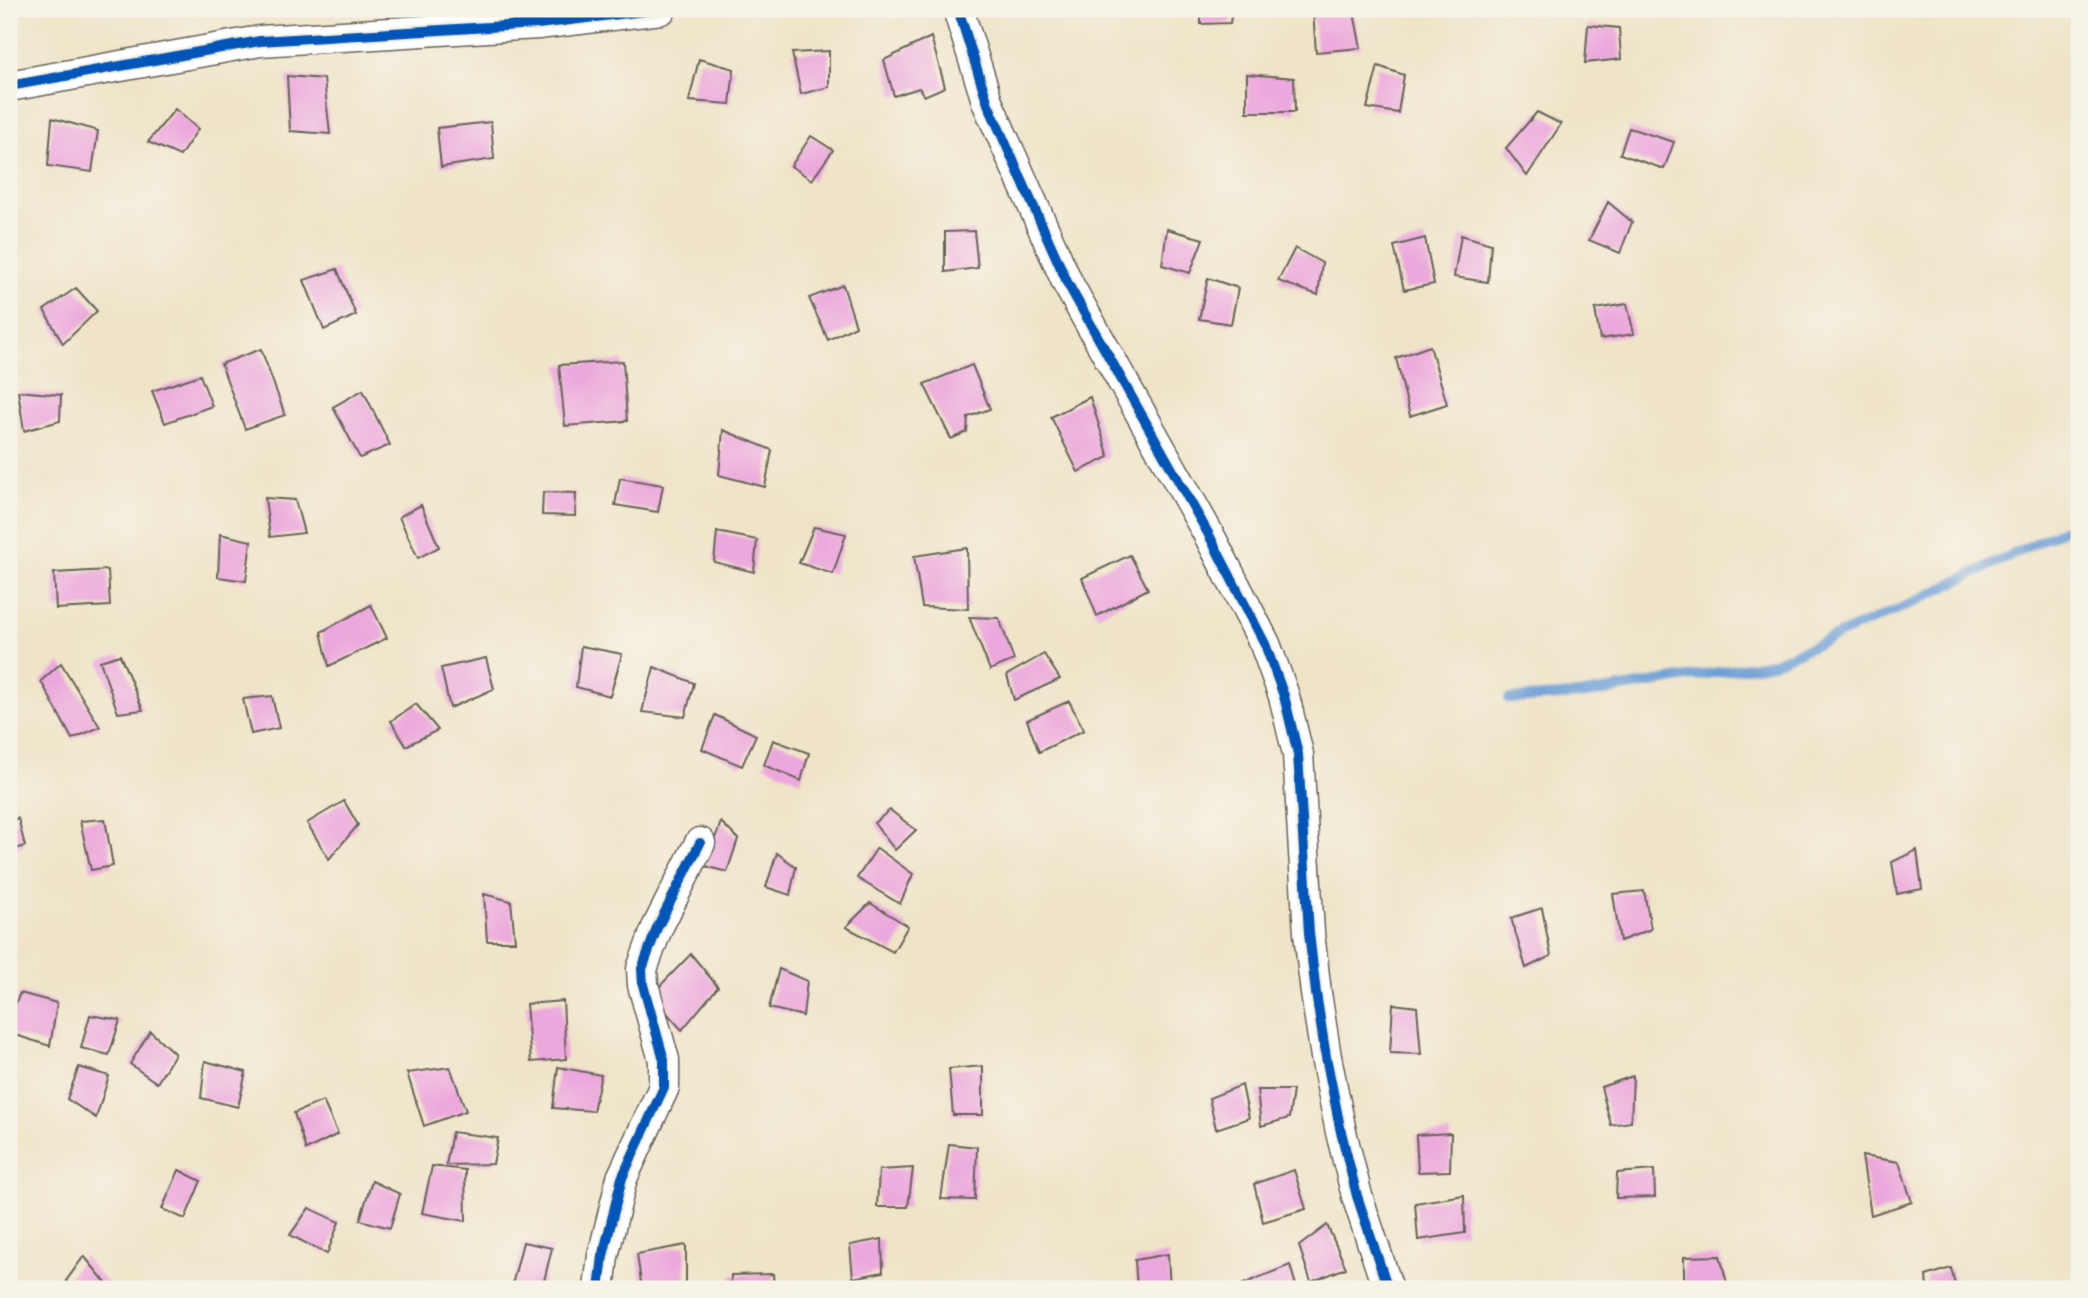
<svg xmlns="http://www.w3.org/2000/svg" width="2088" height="1298" font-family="'IM FELL Double Pica',serif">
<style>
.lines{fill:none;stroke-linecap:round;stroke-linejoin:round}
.stream{stroke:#6a9dd5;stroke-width:10}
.building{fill:#eca7dc}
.street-casing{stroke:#666258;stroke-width:33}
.street{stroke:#fff;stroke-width:30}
.cycleway-casing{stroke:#f7f3e8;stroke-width:15}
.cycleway{stroke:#0057b8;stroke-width:10}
</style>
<rect width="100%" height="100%" fill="#f7f3e8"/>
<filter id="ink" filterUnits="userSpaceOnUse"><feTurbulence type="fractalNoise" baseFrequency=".0143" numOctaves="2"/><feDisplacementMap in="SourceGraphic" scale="14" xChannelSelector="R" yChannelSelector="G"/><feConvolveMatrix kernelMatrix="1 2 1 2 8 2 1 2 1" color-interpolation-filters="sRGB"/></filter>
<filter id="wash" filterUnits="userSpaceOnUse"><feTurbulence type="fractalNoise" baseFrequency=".00686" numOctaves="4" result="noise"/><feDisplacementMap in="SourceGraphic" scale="28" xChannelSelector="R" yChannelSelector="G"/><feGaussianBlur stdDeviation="1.57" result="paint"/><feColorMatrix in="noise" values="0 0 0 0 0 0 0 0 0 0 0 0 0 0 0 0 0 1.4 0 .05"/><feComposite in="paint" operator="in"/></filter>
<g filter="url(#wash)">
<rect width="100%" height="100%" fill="#efe4c8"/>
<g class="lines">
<polyline class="stream" points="1509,699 1579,695 1773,663 1910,604 2079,522"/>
</g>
<g id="blocks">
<g class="building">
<polygon points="1201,9 1232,9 1230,23 1201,24"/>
<polygon points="1313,11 1354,13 1361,48 1316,52"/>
<polygon points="1588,25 1619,28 1621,59 1585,63"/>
<polygon points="931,37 945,87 924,96 919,88 894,96 884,60"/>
<polygon points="829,51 829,87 801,94 792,53"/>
<polygon points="699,59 734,69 730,104 689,101"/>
<polygon points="1378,66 1404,75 1398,113 1367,108"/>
<polygon points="1247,74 1294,78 1295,112 1247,112"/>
<polygon points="287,76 324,79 330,134 290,131"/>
<polygon points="175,109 198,129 180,156 148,142"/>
<polygon points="1537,112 1561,124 1527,176 1506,148"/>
<polygon points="52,118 98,131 92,172 48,166"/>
<polygon points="491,122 494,159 441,167 437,128"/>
<polygon points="1629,128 1674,142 1664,169 1620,154"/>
<polygon points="811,136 833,150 812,180 791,166"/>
<polygon points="1608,202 1632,222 1620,253 1589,240"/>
<polygon points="1167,229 1203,239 1190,273 1162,265"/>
<polygon points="974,231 978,268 945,272 945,232"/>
<polygon points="1461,235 1491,244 1488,282 1454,277"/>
<polygon points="1425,238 1434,284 1404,290 1394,246"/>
<polygon points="1295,248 1322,263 1318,295 1278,281"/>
<polygon points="337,269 356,315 324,330 304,280"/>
<polygon points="1208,278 1238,288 1231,324 1199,319"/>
<polygon points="843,285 856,326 828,340 809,298"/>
<polygon points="76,288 97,311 63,344 44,310"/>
<polygon points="1627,304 1634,334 1600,339 1595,309"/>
<polygon points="1430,346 1447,404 1410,416 1396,358"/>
<polygon points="261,349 285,415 245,429 221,364"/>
<polygon points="623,361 627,421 565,426 559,365"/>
<polygon points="972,365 990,409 968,417 967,432 951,439 924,384"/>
<polygon points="200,375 212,406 165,423 152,391"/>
<polygon points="363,390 390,445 360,458 333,407"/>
<polygon points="18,391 61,395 60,421 24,431"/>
<polygon points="1090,397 1109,457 1078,472 1051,417"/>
<polygon points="723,430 772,450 765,487 719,475"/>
<polygon points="620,478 663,485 658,512 615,505"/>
<polygon points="543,492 576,493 575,516 542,515"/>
<polygon points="265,498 295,500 304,533 270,537"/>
<polygon points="421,505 439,547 418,558 399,517"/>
<polygon points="814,527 846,534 833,574 799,563"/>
<polygon points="717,532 757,540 754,572 714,562"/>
<polygon points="220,534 251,541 246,581 218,577"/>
<polygon points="967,548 968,609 922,607 914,556"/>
<polygon points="1130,555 1148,589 1097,616 1082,578"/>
<polygon points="108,570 110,606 56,609 54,573"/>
<polygon points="371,605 387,638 329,666 321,632"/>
<polygon points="969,617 999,618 1014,660 990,670"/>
<polygon points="581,646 622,654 610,696 576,687"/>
<polygon points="1044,654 1060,679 1014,700 1007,675"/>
<polygon points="120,655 143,710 118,713 100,661"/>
<polygon points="486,658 494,689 450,708 441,668"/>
<polygon points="61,663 100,727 72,739 41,681"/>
<polygon points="654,667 694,683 685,717 642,712"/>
<polygon points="272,696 279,728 251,734 243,699"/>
<polygon points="1069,701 1084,730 1039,752 1027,720"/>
<polygon points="416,704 438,730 406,746 391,721"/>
<polygon points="715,715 756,735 742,766 702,749"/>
<polygon points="773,740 809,753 801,781 764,765"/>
<polygon points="344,801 358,825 329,859 307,823"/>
<polygon points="890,810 916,830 895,850 874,823"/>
<polygon points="18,818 25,846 9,851 9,822"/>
<polygon points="105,819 113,866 91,870 80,821"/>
<polygon points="721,822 738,839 727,872 705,866"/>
<polygon points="877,848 913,874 900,904 857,878"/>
<polygon points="1917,850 1922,889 1897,894 1892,862"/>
<polygon points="777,853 796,867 790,895 766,887"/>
<polygon points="1644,891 1651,929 1620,941 1613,894"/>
<polygon points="484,894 511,901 515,941 487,941"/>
<polygon points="870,903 908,926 893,952 846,927"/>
<polygon points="1542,908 1551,956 1526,968 1511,918"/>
<polygon points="691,954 718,987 682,1030 651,995"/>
<polygon points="779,969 807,981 803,1016 769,1008"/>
<polygon points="20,993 57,1003 50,1046 9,1033 9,1018"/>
<polygon points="563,1001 566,1059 531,1062 526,1004"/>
<polygon points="1393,1004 1417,1007 1421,1054 1390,1053"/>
<polygon points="90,1015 120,1020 109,1055 81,1048"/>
<polygon points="150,1031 175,1054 157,1083 130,1064"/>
<polygon points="205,1061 246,1072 238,1107 201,1098"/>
<polygon points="983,1066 983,1115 953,1115 949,1069"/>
<polygon points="79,1067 109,1076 96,1118 67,1099"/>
<polygon points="450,1067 466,1111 424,1126 407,1073"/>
<polygon points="558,1067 601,1075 593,1111 553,1108"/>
<polygon points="1633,1076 1631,1122 1611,1125 1601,1087"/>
<polygon points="1242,1085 1249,1118 1216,1129 1209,1098"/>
<polygon points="1257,1090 1293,1090 1289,1118 1261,1126"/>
<polygon points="323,1101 338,1134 306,1150 294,1113"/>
<polygon points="452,1132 498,1138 493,1164 446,1165"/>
<polygon points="1451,1133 1450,1171 1418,1172 1416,1135"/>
<polygon points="949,1144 977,1147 975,1200 941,1199"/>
<polygon points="1862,1156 1899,1162 1912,1202 1871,1215"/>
<polygon points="432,1166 465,1170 466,1221 422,1213"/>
<polygon points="913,1168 908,1207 877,1207 879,1170"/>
<polygon points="179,1170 201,1181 185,1219 162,1209"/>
<polygon points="1294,1170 1306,1209 1263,1222 1254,1184"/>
<polygon points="1654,1170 1655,1197 1616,1198 1617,1173"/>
<polygon points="372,1181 400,1194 390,1228 360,1220"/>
<polygon points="1464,1195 1465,1233 1418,1240 1415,1203"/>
<polygon points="309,1208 339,1222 327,1254 290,1235"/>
<polygon points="1327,1225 1346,1268 1311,1282 1299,1246"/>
<polygon points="882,1239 883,1272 853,1278 850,1245"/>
<polygon points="523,1242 552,1248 542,1289 511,1289"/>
<polygon points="686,1245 686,1286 668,1289 642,1289 637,1254"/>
<polygon points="1168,1254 1170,1289 1137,1289 1135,1260"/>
<polygon points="84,1256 111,1289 74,1289 66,1281"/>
<polygon points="1720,1256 1727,1283 1703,1289 1684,1289 1684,1257"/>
<polygon points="1290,1265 1297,1289 1244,1289 1243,1284"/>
<polygon points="1951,1268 1956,1289 1927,1289 1926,1276"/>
<polygon points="773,1274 774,1289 731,1289 731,1275"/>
</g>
</g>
</g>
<g filter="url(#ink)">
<use href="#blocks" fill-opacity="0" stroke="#666258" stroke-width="2"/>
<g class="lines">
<g class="street-casing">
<g id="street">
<polyline points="958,9 988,104 1068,284 1209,535 1265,644 1284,696 1298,754 1309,933 1316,993 1326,1057 1341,1132 1357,1196 1388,1289"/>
<polyline points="9,86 260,41 538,24 661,9"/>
<polyline points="599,1289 603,1256 622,1178 664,1087 664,1060 643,985 642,969 657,928 700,843"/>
</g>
</g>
<use href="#street" class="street"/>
<g class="cycleway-casing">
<g id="cycleway">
<polyline points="958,9 988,104 1068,284 1209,535 1265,644 1284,696 1298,754 1309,933 1316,993 1326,1057 1341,1132 1357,1196 1388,1289"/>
<polyline points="9,86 260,41 538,24 661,9"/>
<polyline points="599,1289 603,1256 622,1178 664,1087 664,1060 643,985 642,969 657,928 700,843"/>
</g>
</g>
<use href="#cycleway" class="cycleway"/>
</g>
</g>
<rect width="2088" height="1298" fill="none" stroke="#f7f3e8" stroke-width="35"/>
</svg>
